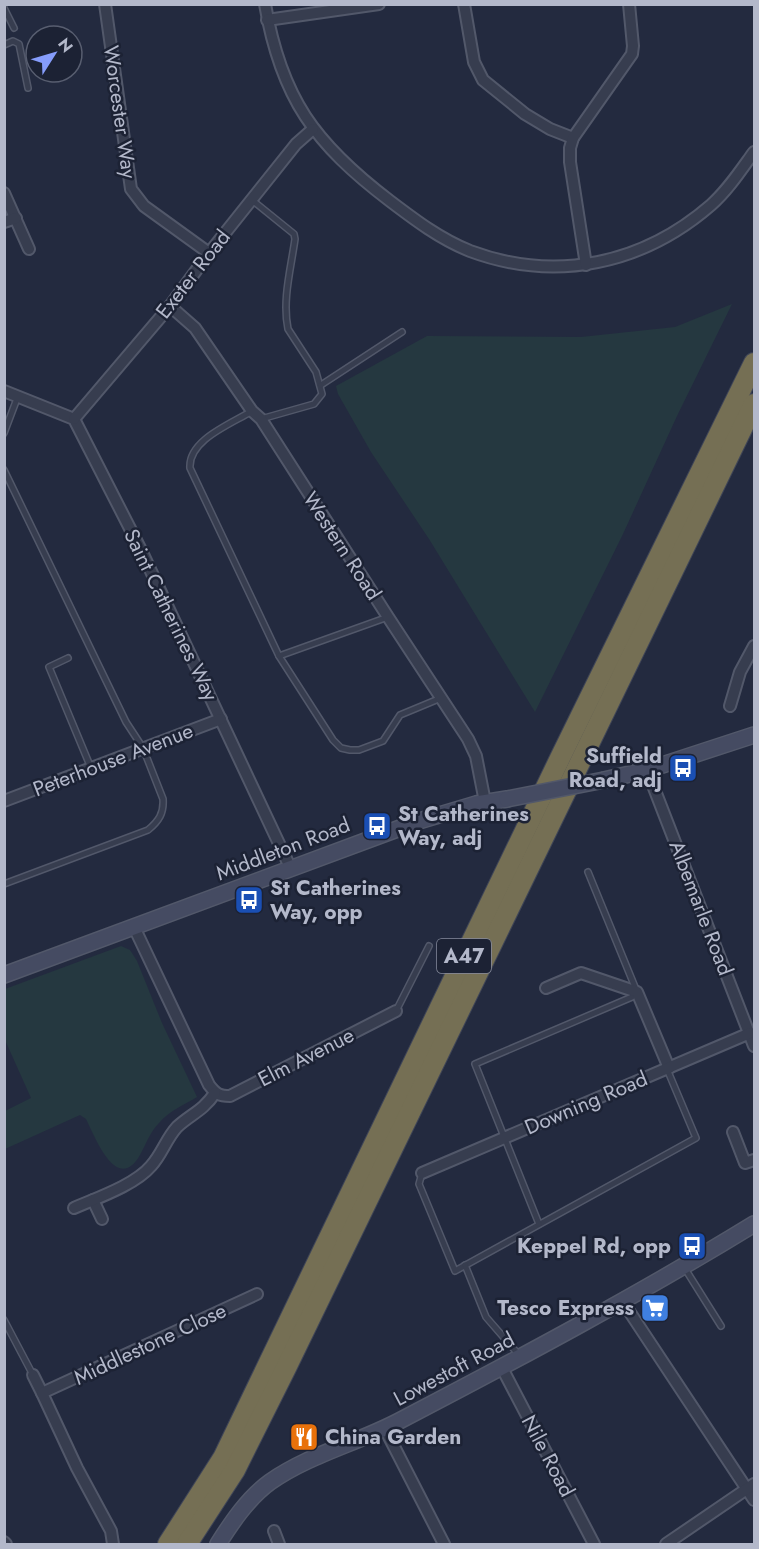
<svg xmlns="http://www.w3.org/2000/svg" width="759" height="1549" font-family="Jost,sans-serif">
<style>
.green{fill:#253840}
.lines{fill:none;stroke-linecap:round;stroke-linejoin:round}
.lane-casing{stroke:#52586a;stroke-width:8}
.street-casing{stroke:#52586a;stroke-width:14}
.secondary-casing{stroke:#52586a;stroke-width:18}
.highway-casing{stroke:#3f4557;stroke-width:22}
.lane{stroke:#373d4f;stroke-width:5}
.street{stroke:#373d4f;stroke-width:10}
.secondary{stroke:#454b62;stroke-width:15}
.highway{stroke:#756f54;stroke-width:20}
.secondary-bridge-casing{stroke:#52586a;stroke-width:18;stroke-linecap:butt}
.secondary-bridge{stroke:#454b62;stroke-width:15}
.labels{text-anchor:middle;stroke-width:5;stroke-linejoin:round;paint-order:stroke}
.shield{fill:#1c2234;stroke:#868b9d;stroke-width:1.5}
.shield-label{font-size:20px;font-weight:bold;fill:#b3b8ca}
.street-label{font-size:21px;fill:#b3b8ca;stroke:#1c2234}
.poi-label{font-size:21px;font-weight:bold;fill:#b3b8ca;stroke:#1c2234;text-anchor:end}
</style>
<rect width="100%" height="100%" fill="#232a3f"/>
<g class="green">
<polygon points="732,304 677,416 623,534 535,712 429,539 371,452 338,394 336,386 427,336 581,337 675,327"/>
<path d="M121,946L130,950L137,961L162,1023L197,1097C184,1105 169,1111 159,1123C150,1132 146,1144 140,1155C117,1195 95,1137 86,1119L80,1115L5,1149V1111L31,1098L5,1040V989Z"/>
</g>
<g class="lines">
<g class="lane-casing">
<g id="lane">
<polyline points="4,8 14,28"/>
<polyline points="4,45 13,41 19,44 28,88"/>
<path d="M252,200L294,234L295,239C291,268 282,300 288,329L316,372L322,394L314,404L261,419"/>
<polyline points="321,385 402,332"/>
<path d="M252,411C231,424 188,440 190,468L279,656L333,740L341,748L350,750H359L383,741L400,715L441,698"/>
<polyline points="4,433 18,396"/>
<path d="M4,470L126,722L143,748L163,799C164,813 159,821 148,830L4,884"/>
<polyline points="279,656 388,617"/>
<polyline points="68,658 49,667 91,768"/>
<polyline points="396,1011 429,946"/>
<polyline points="422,1173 419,1184 455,1271 696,1138 667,1069"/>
<polyline points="539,1224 475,1064 632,997 637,992 588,872"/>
<polyline points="465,1265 486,1317 519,1355"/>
<polyline points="684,1267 721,1326"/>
<polyline points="4,1320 33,1375"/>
</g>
</g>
<g class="street-casing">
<g id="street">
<polyline points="105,4 131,189 144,206 209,253"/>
<path d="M265,4C281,98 315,144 390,201C415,220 440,239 470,251C556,283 643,264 711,205C728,190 741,170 754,152"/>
<polyline points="464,4 474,62 483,80 525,114 550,129 573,138"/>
<polyline points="267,20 379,4"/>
<polyline points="4,193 29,249"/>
<polyline points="4,222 16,218"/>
<polyline points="586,265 570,162 570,148 573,138 632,54 633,46 629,4"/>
<polyline points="170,306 195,328 252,411 261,419 388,617 468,739 476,756 485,802"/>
<polyline points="4,391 74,419 141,550 290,867"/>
<polyline points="74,419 170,306 209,253 296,144 313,129"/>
<polyline points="730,706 740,672 754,646"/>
<polyline points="647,770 754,1046"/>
<polyline points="4,801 221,719"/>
<path d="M134,927L209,1085C216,1094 219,1096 230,1096L396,1011"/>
<polyline points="546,988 581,973 637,992 669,1068"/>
<polyline points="733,1132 745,1163 754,1160"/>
<polyline points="422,1173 750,1033"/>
<polyline points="93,1200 102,1219"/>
<path d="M74,1208C97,1198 135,1185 151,1166C162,1154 166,1139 177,1127C191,1114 203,1111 215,1093"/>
<polyline points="625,1299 629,1311 754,1500"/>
<polyline points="502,1368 594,1544"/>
<polyline points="33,1375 42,1393"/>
<polyline points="385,1429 444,1544"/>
<polyline points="274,1531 279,1544"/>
<polyline points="4,1542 6,1544"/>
<polyline points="113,1544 111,1531 77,1468 42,1393 257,1294"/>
<polyline points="666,1544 754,1484"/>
</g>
</g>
<g class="secondary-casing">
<g id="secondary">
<polyline points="604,780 647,770 754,735"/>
<polyline points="4,975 419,821 476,804 507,799"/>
<path d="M218,1544C232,1522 248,1498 270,1482C310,1454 358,1443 401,1420C520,1358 640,1294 754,1224"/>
</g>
</g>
<g class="highway-casing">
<g id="highway">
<polyline points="168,1544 223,1458 561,756 754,363"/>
<polyline points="187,1544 235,1470 286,1368 754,404"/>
</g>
</g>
<use href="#lane" class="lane"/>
<use href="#street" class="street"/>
<use href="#secondary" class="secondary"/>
<use href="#highway" class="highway"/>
<g class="secondary-bridge-casing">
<polyline id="secondary-bridge" points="507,799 604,780"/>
</g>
<use href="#secondary-bridge" class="secondary-bridge"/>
</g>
<defs>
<g id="bus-square" transform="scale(1.5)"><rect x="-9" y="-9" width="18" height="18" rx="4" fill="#1a4fb4" stroke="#1c2234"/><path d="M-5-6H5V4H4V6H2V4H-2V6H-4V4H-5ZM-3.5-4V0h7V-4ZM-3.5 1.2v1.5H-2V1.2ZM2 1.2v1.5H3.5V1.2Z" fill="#fff"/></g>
<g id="supermarket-square" transform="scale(1.5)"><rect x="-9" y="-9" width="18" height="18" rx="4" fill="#3f7fe0" stroke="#1c2234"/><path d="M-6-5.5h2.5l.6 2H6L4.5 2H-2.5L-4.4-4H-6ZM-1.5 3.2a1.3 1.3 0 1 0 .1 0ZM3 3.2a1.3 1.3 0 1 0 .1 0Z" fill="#fff"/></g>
<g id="restaurant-square" transform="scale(1.5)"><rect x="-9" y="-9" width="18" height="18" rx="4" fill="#e8710a" stroke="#1c2234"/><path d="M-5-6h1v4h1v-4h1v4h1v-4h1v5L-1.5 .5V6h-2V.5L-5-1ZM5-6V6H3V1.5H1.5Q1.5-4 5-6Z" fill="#fff"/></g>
</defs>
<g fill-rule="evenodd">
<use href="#bus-square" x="683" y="768"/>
<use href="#bus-square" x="377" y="826"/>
<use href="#bus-square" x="249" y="900"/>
<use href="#bus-square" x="692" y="1246"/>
<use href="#supermarket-square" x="655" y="1308"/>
<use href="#restaurant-square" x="304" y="1437"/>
</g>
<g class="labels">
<rect class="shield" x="437" y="939" width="54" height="34" rx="4.5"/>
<g class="shield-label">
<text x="464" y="963">A47</text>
</g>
<g class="street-label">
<text transform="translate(120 112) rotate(82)" y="7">Worcester Way</text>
<text transform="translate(193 274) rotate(-52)" y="7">Exeter Road</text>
<text transform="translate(342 546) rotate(57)" y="7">Western Road</text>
<text transform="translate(171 615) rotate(64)" y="7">Saint Catherines Way</text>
<text transform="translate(113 760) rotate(-21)" y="7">Peterhouse Avenue</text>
<text transform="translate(283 849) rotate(-21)" y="7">Middleton Road</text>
<text transform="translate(701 908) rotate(69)" y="7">Albemarle Road</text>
<text transform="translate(306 1057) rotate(-27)" y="7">Elm Avenue</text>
<text transform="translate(586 1103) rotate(-23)" y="7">Downing Road</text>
<text transform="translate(150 1344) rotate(-25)" y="7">Middlestone Close</text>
<text transform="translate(454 1369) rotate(-28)" y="7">Lowestoft Road</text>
<text transform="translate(548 1456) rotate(62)" y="7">Nile Road</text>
</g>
<g class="poi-label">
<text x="662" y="763">Suffield<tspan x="662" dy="24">Road, adj</tspan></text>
<text x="398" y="821" text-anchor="start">St Catherines<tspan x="398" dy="24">Way, adj</tspan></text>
<text x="270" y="895" text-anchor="start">St Catherines<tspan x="270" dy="24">Way, opp</tspan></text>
<text x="671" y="1253">Keppel Rd, opp</text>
<text x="634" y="1315">Tesco Express</text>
<text x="325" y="1444" text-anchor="start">China Garden</text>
</g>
</g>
<rect width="759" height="1549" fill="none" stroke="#b3b8ca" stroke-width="12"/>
<g transform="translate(54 54) rotate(53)"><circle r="28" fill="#1c2234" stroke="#585e70" stroke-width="1.5"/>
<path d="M0-4.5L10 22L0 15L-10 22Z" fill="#869dfc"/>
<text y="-9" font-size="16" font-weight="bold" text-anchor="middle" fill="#b3b8ca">N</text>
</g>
</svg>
